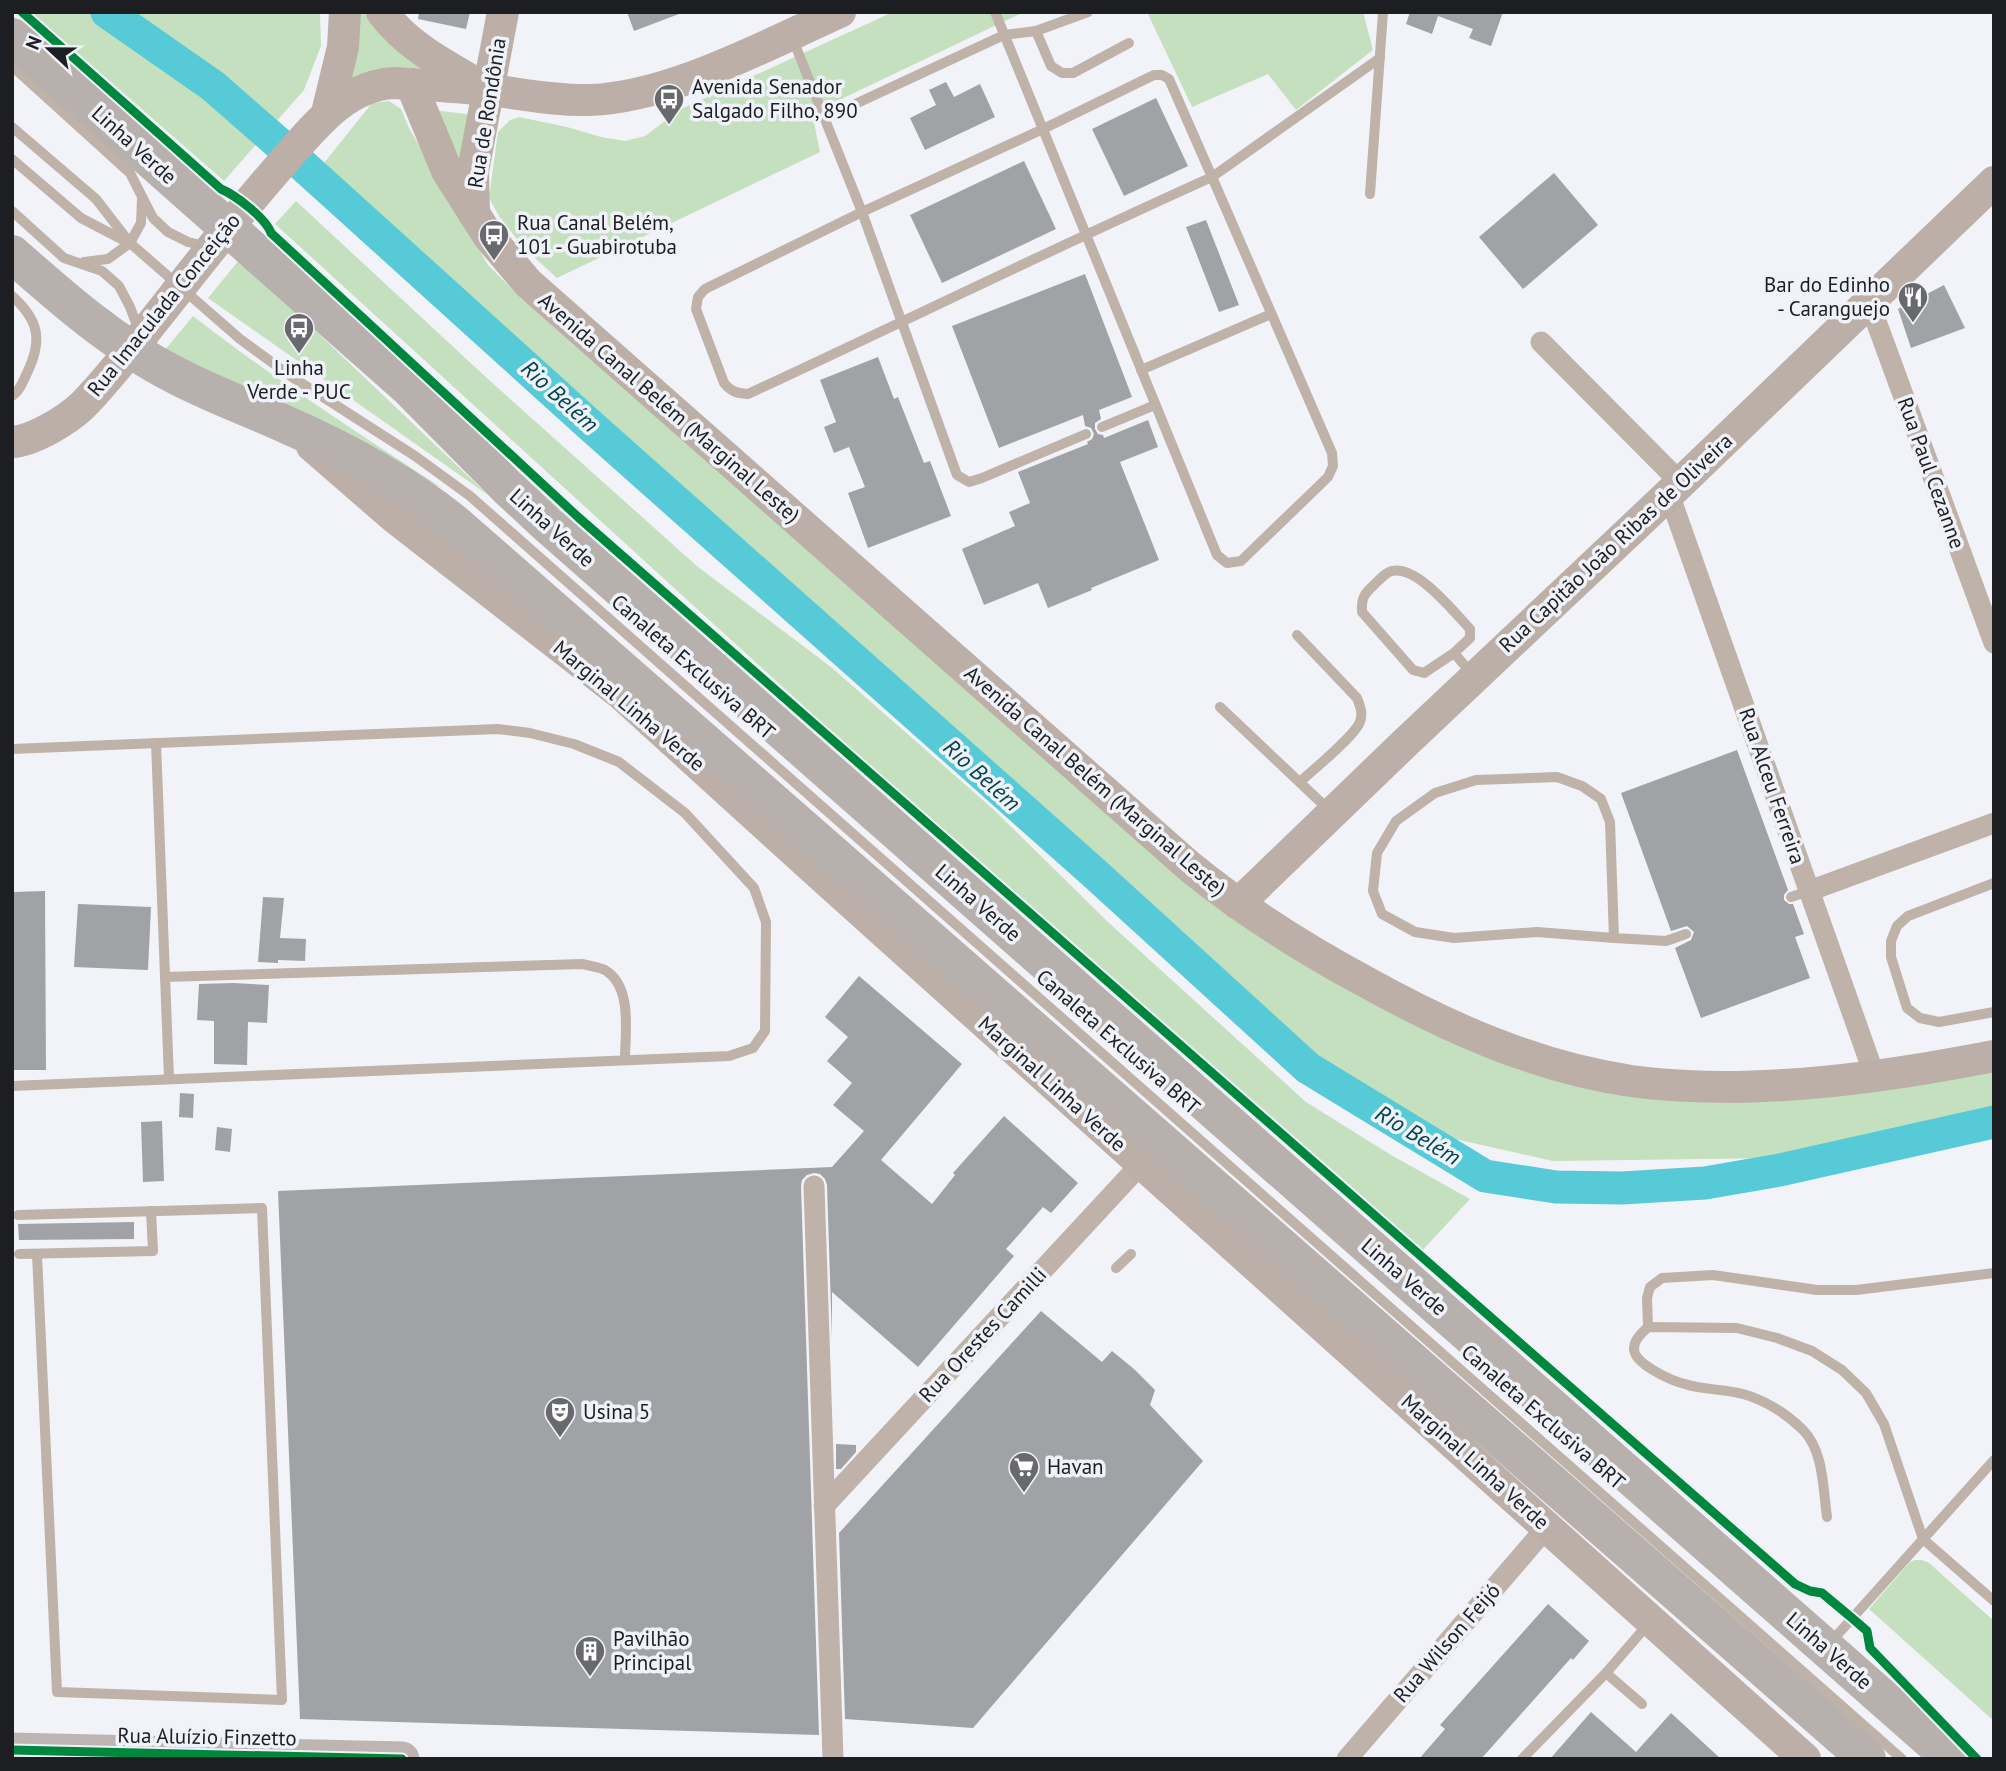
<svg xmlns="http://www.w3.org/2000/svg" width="2006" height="1771" font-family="'PT Sans',sans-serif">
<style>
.green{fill:#c5e0be}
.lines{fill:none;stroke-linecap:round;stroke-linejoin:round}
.river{stroke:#57cad7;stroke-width:33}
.building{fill:#a1a2a5}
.lane{stroke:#beb2a9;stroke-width:10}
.street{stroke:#beb2a9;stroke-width:21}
.secondary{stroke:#bcafa7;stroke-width:32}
.primary{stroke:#beb4b1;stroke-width:35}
.highway{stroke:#b8b0ad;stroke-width:38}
.cycleway-casing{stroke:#f0f2fa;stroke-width:13}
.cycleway{stroke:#00873e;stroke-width:9}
.labels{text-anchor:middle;stroke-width:7;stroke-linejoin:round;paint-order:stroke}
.poi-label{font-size:21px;fill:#1d1e21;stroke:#f0f2fa;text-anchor:start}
.street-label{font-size:21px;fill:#1d1e21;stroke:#f0f2fa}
.water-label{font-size:23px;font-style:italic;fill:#02444c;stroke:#f0f2fa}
</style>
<rect width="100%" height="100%" fill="#f2f3f8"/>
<g class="green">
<polygon points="31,12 320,12 321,46 304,90 224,181"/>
<polygon points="356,12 371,12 423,65 420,71 350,81"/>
<polygon points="893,12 1024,12 812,113 820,152 557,278 523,247 499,216 489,198 498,132 510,120 519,117 567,127 601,137 625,141 645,136 681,109"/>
<polygon points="1147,12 1363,12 1373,50 1296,110 1268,74 1192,107"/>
<polygon points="389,101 401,109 409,128 488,265 520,297 1201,890 1605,1088 1994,1069 1994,1110 1788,1158 1553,1161 1442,1136 1315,1062 1138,901 491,325 324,163 372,103"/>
<polygon points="434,110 473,115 461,177"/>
<polygon points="296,201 489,380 698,567 831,667 993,809 1108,922 1306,1102 1391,1155 1470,1199 1418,1255 1175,1036 1024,907 275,224"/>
<polygon points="240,259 488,495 208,298"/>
<path d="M193,316C274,379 360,434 445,490L343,433L164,351Z"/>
<polygon points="1915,1560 1922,1560 1929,1563 1994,1621 1994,1721 1869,1609 1910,1562"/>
</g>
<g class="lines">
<polyline class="river" points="107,12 213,86 277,142 591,426 1093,872 1308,1068 1485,1176 1556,1187 1622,1188 1705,1183 1780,1170 1994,1122"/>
</g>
<g class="building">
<polygon points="419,12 470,12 466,29 418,19"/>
<polygon points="627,12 679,12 679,14 634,31"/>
<polygon points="1410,12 1503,12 1491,46 1469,38 1473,29 1438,16 1432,34 1406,24"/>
<polygon points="946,82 954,97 980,84 995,117 925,150 910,118 936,105 929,90"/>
<polygon points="1156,98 1188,166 1124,196 1092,129"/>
<polygon points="1024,161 1056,229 942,283 910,215"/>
<polygon points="1554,173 1598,225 1523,289 1479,237"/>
<polygon points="1206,220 1239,305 1219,312 1186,227"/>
<polygon points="1085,274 1132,397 1099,410 1101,419 1095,423 1095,429 1098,434 1103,435 1104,438 1148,420 1158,447 1120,462 1159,560 1091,588 1092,590 1048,608 1038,583 984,605 962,549 1015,526 1009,512 1030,503 1018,472 1088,444 1087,442 1092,439 1094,434 1091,428 1085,426 1083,415 999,448 952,326"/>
<polygon points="1944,285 1965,328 1911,348 1898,309"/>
<polygon points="878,357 894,399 898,397 924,463 930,461 951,516 868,548 848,493 865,487 849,447 834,453 824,427 836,422 820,380"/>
<polygon points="1737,750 1788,890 1784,895 1784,900 1789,904 1793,904 1804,934 1795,937 1810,978 1701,1018 1675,948 1691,940 1694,932 1687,926 1671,931 1621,793"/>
<polygon points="45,891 46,1070 12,1070 12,892"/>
<polygon points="263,897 284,898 280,938 306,939 305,961 278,960 278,963 258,962"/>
<polygon points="78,904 151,907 148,970 74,967"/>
<polygon points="859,976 962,1064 881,1160 932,1204 955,1175 953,1173 1004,1116 1078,1183 1051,1213 1043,1207 1006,1249 1014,1256 918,1367 832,1292 832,1339 827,1185 825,1179 820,1174 814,1173 807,1175 802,1180 801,1186 819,1735 300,1719 278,1191 832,1167 864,1131 833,1105 852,1083 827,1061 848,1037 825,1017"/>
<polygon points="233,983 269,985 267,1023 248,1022 247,1065 214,1064 214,1021 197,1020 199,984"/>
<polygon points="180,1093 194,1094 193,1118 179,1117"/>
<polygon points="162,1121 164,1181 143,1182 141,1122"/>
<polygon points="217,1127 232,1129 230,1152 215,1150"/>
<polygon points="134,1222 134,1239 19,1240 18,1224"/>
<polygon points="1041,1311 1102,1362 1112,1351 1134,1369 1155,1390 1150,1405 1203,1461 973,1728 845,1719 839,1533"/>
<polygon points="836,1444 856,1445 856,1452 841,1469 836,1469"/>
<polygon points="1548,1604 1589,1641 1573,1660 1571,1658 1481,1759 1419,1759 1445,1729 1440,1725"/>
<polygon points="1591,1712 1636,1752 1671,1713 1721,1759 1550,1759"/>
</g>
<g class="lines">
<g class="lane">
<polyline points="995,12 1217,555 1227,563 1241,561 1328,477 1333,466 1332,453 1212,177 1380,58"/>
<polyline points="1036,31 1051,66 1062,73 1073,73 1129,43"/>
<polyline points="792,37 862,212 957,475 969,482 982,478 1086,434"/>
<polyline points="12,66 130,173 153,218 168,232 188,242 209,247"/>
<path d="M1154,75H1162L1169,79L1212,177C1056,247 903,322 748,394C737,393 731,392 724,383L696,309L698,297L705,289L862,212L1043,129Z"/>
<polyline points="825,118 1004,35 1036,31 1088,12"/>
<polyline points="12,127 96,199 130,243 240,339 292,377 415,456 470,496 1902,1759"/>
<polyline points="12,159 81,218 127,242"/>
<polyline points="1370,194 1383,12"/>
<polyline points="12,211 64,258 102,271 119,286 130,307 139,331"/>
<polyline points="84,262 108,259 130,243 141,223 142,199"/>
<path d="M12,296C39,320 43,340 27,373C23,381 20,391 12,396"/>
<polyline points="1141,370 1271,314"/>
<polyline points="1102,427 1155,405"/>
<path d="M1297,635L1357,698C1360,706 1364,715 1359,724C1351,739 1314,769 1300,782"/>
<path d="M1454,653L1470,638V629C1454,612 1417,565 1392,571C1386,572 1380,579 1375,584C1365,593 1361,597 1362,612L1413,670L1424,673L1454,653L1472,674"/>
<polyline points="1220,707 1330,811"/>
<polyline points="156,743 169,1079"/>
<polyline points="12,749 498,729 530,733 574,744 619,762 685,813 754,888 766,922 765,1031 753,1048 729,1056 12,1086"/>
<polyline points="1994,883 1908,916 1897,926 1891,941 1891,957 1907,1008 1920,1018 1939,1022 1994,1012"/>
<polyline points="1791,897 1809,891"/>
<polyline points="1614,938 1610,822 1601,799 1582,786 1557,777 1476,780 1435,793 1396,821 1377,853 1373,891 1382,914 1415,932 1454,938 1537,932 1614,938 1649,940 1666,941 1686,934"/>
<path d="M165,977L583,964C589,966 599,967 605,970C633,987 625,1032 625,1060"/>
<polyline points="18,1215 262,1208 282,1700 57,1692 37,1254"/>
<polyline points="19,1254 153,1251 151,1211"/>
<polyline points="1116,1268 1131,1254"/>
<polyline points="1648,1327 1647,1298 1650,1287 1662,1278 1713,1275 1817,1290 1856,1290 1994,1273"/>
<path d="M1827,1517C1823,1490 1824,1451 1803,1430C1787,1414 1765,1400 1743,1394C1724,1389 1704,1390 1685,1384C1672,1381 1634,1364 1634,1349C1634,1339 1642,1333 1648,1327L1737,1328L1777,1338L1812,1351L1842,1370L1866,1393L1884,1424L1923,1539L1994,1601"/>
<polyline points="1830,1643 1994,1460"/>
<polyline points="1642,1704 1606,1673 1649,1623"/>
<polyline points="1522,1759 1606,1673"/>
</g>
<g class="street">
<polyline points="1869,302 1994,643"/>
<polyline points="1541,342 1681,483"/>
<polyline points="1669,494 1875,1077"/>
<polyline points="1809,891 1994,823"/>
<polyline points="814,1186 833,1759"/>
<polyline points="824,1506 1141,1164"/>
<polyline points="1347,1759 1547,1527"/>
</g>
<g class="secondary">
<path d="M382,12C407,46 445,65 481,86"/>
<path d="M411,84L447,171L489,237L528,283L1189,866C1244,911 1303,948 1366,982C1449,1028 1536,1067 1631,1081C1666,1086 1702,1087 1737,1087C1827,1085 1906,1073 1994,1056"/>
<polyline points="327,113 343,47 345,12"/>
<polyline points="474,214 473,171 503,12"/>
<path d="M12,442C33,441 67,420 82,406C111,377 138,340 164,308C203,258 243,208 285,160C314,127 346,85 394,83C426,85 458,87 489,90C523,94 556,101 590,100C671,97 766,45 840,12"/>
<polyline points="312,446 395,518 621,694 828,882 1805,1759"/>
<polyline points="1238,904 1405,743 1669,494 1994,182"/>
</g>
<polyline class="primary" points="12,1750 402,1759"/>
<g class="highway">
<polyline points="12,37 407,386 507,487 548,525 1952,1759"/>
<path d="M12,254C63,299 114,344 175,375C211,394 250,408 287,425C346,451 402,481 453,522L1867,1759"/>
</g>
<g class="cycleway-casing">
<g id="cycleway">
<path d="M22,12L221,189C235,195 266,218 271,233L578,517L1795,1584L1810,1591L1822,1593L1852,1618L1867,1631L1870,1648L1977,1759"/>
<polyline points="12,1750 402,1759"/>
</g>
</g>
<use href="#cycleway" class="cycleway"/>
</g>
<defs>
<g id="bus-pin" transform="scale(1.575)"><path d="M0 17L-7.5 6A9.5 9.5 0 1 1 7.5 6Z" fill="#68696c" stroke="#f0f2fa"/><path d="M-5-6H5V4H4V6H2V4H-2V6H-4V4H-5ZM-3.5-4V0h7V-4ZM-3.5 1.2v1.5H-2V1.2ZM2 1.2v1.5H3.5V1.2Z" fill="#fff"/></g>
<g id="restaurant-pin" transform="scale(1.575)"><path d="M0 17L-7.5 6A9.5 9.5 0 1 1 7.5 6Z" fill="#68696c" stroke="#f0f2fa"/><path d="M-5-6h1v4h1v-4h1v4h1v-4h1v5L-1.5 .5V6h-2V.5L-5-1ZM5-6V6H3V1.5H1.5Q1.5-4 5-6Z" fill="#fff"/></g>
<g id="theatre-pin" transform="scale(1.575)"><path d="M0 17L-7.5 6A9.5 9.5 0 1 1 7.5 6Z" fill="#68696c" stroke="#f0f2fa"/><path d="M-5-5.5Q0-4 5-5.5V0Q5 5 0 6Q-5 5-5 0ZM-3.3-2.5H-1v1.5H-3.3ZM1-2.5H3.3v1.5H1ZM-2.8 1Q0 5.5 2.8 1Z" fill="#fff"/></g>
<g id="supermarket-pin" transform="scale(1.575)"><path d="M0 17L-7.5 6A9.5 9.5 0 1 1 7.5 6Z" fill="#68696c" stroke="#f0f2fa"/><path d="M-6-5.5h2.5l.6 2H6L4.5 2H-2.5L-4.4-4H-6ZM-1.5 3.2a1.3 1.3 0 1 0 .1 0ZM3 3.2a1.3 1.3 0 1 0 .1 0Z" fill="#fff"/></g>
<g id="building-pin" transform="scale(1.575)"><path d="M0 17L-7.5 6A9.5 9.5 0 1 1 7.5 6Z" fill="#68696c" stroke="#f0f2fa"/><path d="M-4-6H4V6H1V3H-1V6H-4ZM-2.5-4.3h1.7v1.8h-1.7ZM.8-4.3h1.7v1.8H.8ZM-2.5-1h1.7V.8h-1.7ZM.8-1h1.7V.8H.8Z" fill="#fff"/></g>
</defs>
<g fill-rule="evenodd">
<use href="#bus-pin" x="669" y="99"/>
<use href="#bus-pin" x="494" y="235"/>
<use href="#restaurant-pin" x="1913" y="297"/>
<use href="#bus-pin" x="299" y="328"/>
<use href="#theatre-pin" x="560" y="1412"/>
<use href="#supermarket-pin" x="1024" y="1467"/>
<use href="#building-pin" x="590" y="1651"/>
</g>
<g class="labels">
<g class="poi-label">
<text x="692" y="94">Avenida Senador<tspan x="692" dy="24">Salgado Filho, 890</tspan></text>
<text x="517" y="230">Rua Canal Belém,<tspan x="517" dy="24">101 - Guabirotuba</tspan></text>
<text x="1890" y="292" text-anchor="end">Bar do Edinho<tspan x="1890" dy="24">- Caranguejo</tspan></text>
<text x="299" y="375" text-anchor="middle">Linha<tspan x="299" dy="24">Verde - PUC</tspan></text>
<text x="583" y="1419">Usina 5</text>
<text x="1047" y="1474">Havan</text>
<text x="613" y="1646">Pavilhão<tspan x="613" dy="24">Principal</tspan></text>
</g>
<g class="street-label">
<text transform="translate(487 113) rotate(-81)" y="7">Rua de Rondônia</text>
<text transform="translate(134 145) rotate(42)" y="7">Linha Verde</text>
<text transform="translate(164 305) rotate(-51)" y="7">Rua Imaculada Conceição</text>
<text transform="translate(669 408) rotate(41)" y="7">Avenida Canal Belém (Marginal Leste)</text>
<text transform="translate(1931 473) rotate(70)" y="7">Rua Paul Cezanne</text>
<text transform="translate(552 528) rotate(42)" y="7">Linha Verde</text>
<text transform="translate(1616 543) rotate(-43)" y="7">Rua Capitão João Ribas de Oliveira</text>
<text transform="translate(693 667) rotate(41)" y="7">Canaleta Exclusiva BRT</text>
<text transform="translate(629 706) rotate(40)" y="7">Marginal Linha Verde</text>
<text transform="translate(1095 781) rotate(41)" y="7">Avenida Canal Belém (Marginal Leste)</text>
<text transform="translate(1772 786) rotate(71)" y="7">Rua Alceu Ferreira</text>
<text transform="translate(978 903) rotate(41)" y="7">Linha Verde</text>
<text transform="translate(1118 1042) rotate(41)" y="7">Canaleta Exclusiva BRT</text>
<text transform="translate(1052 1084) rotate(42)" y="7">Marginal Linha Verde</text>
<text transform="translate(1404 1277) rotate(41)" y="7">Linha Verde</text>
<text transform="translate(983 1335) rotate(-47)" y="7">Rua Orestes Camilli</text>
<text transform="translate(1543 1417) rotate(41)" y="7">Canaleta Exclusiva BRT</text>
<text transform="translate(1475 1462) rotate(42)" y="7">Marginal Linha Verde</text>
<text transform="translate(1447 1643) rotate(-49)" y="7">Rua Wilson Feijó</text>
<text transform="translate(1829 1651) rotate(41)" y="7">Linha Verde</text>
<text transform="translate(207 1737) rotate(1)" y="7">Rua Aluízio Finzetto</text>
</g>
<g class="water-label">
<text transform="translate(560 396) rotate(42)" y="8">Rio Belém</text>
<text transform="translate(982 775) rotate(42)" y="8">Rio Belém</text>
<text transform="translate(1418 1135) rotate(31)" y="8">Rio Belém</text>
</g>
</g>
<rect width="2006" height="1771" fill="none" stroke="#1d1e21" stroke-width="28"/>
<g transform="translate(49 49) rotate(292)" stroke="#f0f2fa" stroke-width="5" paint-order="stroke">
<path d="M0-5L12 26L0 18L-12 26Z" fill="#1d1e21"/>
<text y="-10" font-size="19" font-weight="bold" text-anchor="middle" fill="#1d1e21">N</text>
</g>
</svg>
